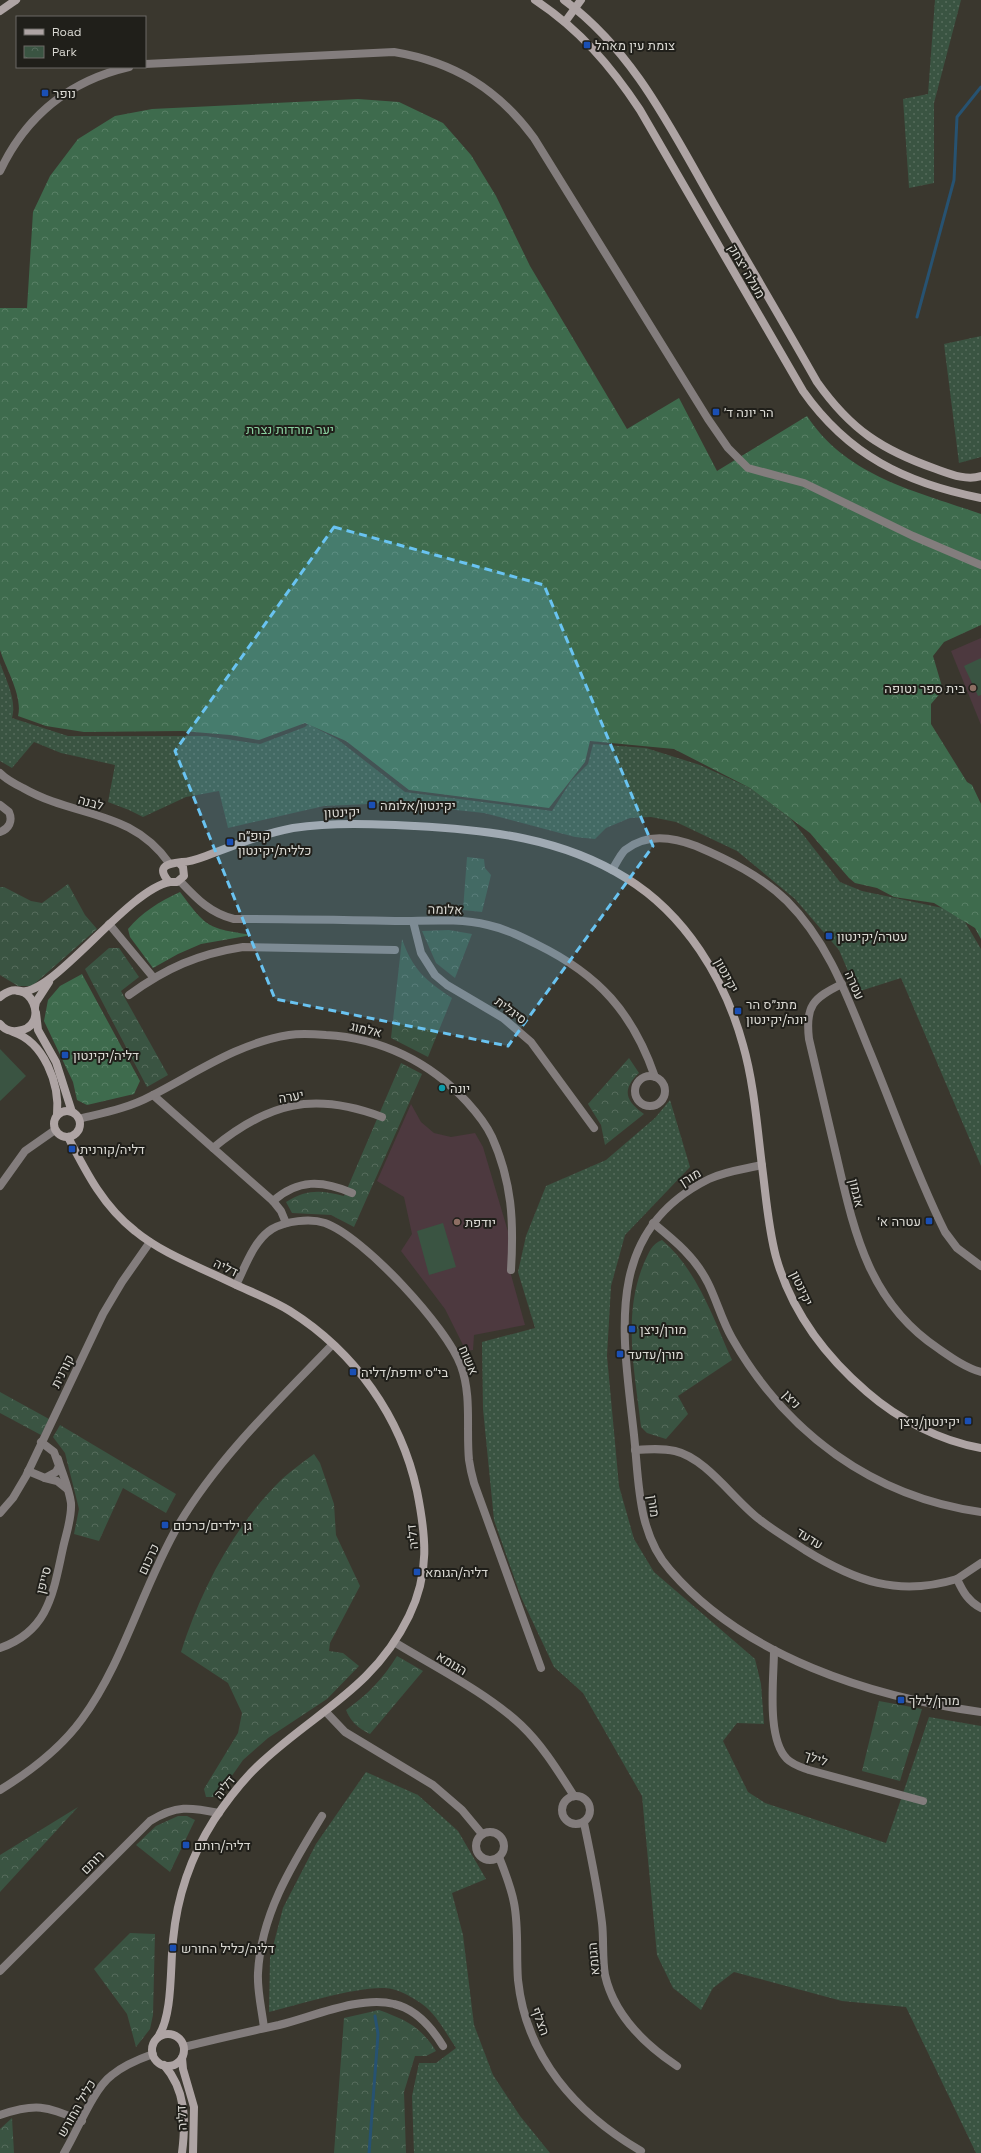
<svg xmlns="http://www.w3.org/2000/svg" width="981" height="2153" font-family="'Space Grotesk',Heebo,sans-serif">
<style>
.education{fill:#4d393f}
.grass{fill:url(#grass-dots)}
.forest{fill:url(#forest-crowns)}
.park{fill:url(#park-crowns)}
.garden{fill:#3a5442}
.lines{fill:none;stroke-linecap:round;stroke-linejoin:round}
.stream{stroke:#275271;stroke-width:3}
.street{stroke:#837d7d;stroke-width:8}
.secondary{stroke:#aea4a4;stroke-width:8}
.marked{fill:#69c3f1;fill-opacity:0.2;stroke:#69c3f1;stroke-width:3;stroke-dasharray:8 5;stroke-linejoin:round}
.transit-dot{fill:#1a4fb4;stroke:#201f1a;stroke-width:1.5}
.education-dot{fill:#8d6e63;stroke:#201f1a;stroke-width:1.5}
.culture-dot{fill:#0f9aa8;stroke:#201f1a;stroke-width:1.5}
.labels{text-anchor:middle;stroke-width:4;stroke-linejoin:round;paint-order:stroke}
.poi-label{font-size:13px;fill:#dad9d3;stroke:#201f1a;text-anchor:start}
.street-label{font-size:13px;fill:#dad9d3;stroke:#201f1a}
.park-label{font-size:13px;fill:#8ad1a0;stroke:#201f1a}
</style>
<defs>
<pattern id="grass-dots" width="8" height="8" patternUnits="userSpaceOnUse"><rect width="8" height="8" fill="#3a5442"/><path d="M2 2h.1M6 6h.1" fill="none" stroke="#566c5c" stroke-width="1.8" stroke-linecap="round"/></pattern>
<pattern id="forest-crowns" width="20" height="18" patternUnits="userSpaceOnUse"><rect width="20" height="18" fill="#3e6b4d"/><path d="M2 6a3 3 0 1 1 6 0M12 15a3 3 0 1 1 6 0" fill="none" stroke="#598066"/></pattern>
<pattern id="park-crowns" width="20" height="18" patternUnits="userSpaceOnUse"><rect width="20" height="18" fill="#3a5442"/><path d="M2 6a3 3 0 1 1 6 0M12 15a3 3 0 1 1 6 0" fill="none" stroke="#566c5c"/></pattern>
</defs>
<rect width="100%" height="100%" fill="#3a372e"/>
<g class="education">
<polygon points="981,638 981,725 951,651"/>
<polygon points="411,1104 421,1122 434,1133 451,1137 475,1133 483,1147 509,1235 508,1264 525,1325 474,1335 473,1350 466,1351 445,1309 401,1251 412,1234 404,1197 377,1181"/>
</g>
<g class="grass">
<polygon points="935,0 961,0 934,103 934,183 909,188 903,99 928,94"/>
<polygon points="981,336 981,457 959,463 944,344"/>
<path d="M0,663C6,680 17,700 12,718L68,736H206L260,744L305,727L308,724L337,739L405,792L552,811L571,781L588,764L593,744L646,748L700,765L750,788L791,819L840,882L862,891L952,910L965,922L981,949V1166L901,978L857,992L839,950L795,899L737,851L676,822L651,817L630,818L606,828L595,839L575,837L484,813L391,803L324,806L228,828L219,791L186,797L143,817L129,810L108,802L115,765L61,753L34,742L12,768L0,761Z"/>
<polygon points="670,1100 690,1167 625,1235 611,1286 607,1356 619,1486 634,1539 654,1572 755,1659 761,1684 764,1724 737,1723 723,1741 748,1792 765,1803 886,1843 929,1717 981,1726 981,2153 976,2153 906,2007 842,2001 734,1972 713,1988 701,2010 673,1988 657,1955 642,1796 583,1693 554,1667 521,1597 494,1520 483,1409 482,1342 535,1328 518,1272 526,1236 546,1186 606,1160 655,1118"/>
<path d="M366,1772L418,1795L458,1831L486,1879L452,1893L463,1935L474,2025L493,2075L520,2116L550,2153H414L412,2096L419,2063H436L456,2048C446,2033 436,2014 422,2004C414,1998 401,1991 392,1989C367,1983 297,2005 269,2012L270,1958L283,1908L316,1844Z"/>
</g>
<g class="forest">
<path d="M358,99L399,102L443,123L471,155L496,196L530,266L627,429L679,398L717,471L807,416C847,477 916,491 981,514V625L944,642L933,656L943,690L931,704V724L967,782L972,785L981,804V939L975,928L934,903L894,897L877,888L855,883L849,878L810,833L750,788L674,749L590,741L585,762L549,808L409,790L346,741L305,723L259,740L230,735L182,731L84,732L46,726L18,716C23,696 6,669 0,650V308H27L33,212L50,176L78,139L115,116L152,109Z"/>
<path d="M180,892C207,928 207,928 252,935L201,944L178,954L153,968L130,937L128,929C142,912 159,902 180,892Z"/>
<polygon points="82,974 140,1081 134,1094 87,1105 77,1100 73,1082 44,1021 48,1000 60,986"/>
</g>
<g class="park">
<polygon points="467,857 484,859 485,868 491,875 482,912 463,910"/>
<polygon points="68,884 85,915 97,929 32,986 18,986 0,975 0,887 4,887 31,901 42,903"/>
<polygon points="449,930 472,934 455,978 436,963 422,931"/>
<path d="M402,939C413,970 425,980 452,998L428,1057L391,1038Z"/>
<polygon points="109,948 119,948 139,977 121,991 168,1075 147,1087 85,969"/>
<path d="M629,1058L639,1073C621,1090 626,1101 644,1114L605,1145L601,1125L588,1104Z"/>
<path d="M401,1063L422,1074L354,1227L331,1215L292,1213L286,1202C307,1189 321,1190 344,1196Z"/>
<path d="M662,1240C698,1271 713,1318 732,1360L678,1396L688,1414L666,1439L647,1433L641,1427C635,1373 622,1315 644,1263C649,1253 651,1244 662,1240Z"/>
<polygon points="0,1392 49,1419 41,1435 0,1413"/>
<polygon points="60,1425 176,1494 166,1513 123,1488 99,1541 74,1534 79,1509 65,1453 53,1437"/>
<path d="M314,1454L320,1463L334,1504L336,1535L360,1586L330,1643L329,1651L343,1653L359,1666L327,1699L268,1738L243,1760L222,1790L213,1797H206L204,1789L238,1733L242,1713L228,1683L181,1652C201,1589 234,1526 282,1479C292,1470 303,1462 314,1454Z"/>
<path d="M397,1656L423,1671L370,1734C358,1728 351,1722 346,1710C367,1695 383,1679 397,1656Z"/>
<polygon points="879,1701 922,1709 900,1781 862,1771"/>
<polygon points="78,1807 0,1892 0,1855"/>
<polygon points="178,1816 187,1816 195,1820 170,1872 136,1845 156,1826"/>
<polygon points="130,1933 155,1934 153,2015 150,2029 136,2047 127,2014 94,1969"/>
<path d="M379,2010C406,2020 420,2026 436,2051L426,2056H415L404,2092L406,2153H334L344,2018Z"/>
<polygon points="12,2118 14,2153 0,2153 0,2129"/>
</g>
<g class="garden">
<polygon points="981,658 981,695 978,696 964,666"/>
<polygon points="0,1049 26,1076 0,1101"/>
<polygon points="443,1223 456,1267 429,1275 417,1231"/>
</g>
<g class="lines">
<g class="stream">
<polyline points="917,317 954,180 957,117 981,87"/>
<polyline points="369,2153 378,2034 375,2016"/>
</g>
<g class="street">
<path d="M145,64L394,52C454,62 498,89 534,138L708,419L728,448L748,468L804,483L913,536L981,565"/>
<path d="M0,171C26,116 69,81 129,67"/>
<path d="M0,773C6,779 15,784 23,788C75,818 131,809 169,863"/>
<path d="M0,805L9,812C13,821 9,829 0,832"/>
<path d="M612,870C616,864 620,855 625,850C646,833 673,837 696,846C729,860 761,876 787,901C827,941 846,993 867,1045C893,1107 915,1172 945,1232L957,1248L981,1266"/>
<path d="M180,881C197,899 210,913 234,919C289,919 343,920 398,921C427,921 459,918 488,925C506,929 522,937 538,945C599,975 633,1013 655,1077"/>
<polyline points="413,921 421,953 435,975 447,985 503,1018 531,1042 594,1128"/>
<polyline points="109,924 153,977"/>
<path d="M842,984C813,998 805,1006 809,1039C818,1077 827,1116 836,1154C854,1231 868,1302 939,1349C952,1358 966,1368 981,1372"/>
<path d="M129,995C166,968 198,954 243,947L395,950"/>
<circle cx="650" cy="1091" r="15"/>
<polyline points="153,1095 273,1201 281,1211 286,1223"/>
<path d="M79,1119C103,1113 129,1108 151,1096C196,1073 238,1043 289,1035C301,1033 314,1034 326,1035C381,1038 430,1062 467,1102C477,1113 486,1124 492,1137C512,1182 514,1221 511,1270"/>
<path d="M213,1148C268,1103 313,1091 382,1117"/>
<path d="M762,1165C745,1169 726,1171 709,1179C602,1232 623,1335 634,1435C639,1481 637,1533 670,1570C745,1657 871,1697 981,1712"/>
<polyline points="0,1186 25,1151 55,1130"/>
<path d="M273,1201C298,1179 322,1180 352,1193"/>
<path d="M653,1223C675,1241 695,1257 708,1283C717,1301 722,1321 732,1338C786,1433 873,1497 981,1512"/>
<path d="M236,1285C245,1267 254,1240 272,1229C286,1221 310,1218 325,1223C364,1237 447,1327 461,1366C472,1396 466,1429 469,1460C470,1467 472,1476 474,1483L541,1668"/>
<path d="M635,1450C649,1449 662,1448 675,1451C706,1458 734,1500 759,1519C774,1531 790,1540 805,1550C855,1581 898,1597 957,1579C963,1592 968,1601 981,1608"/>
<polyline points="28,1471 45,1478 56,1472 59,1466 54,1452 41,1442"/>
<polyline points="45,1478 57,1481 67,1489"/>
<polyline points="0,1513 13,1498 26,1476 103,1314 122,1282 150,1242"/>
<polyline points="957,1579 981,1563"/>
<path d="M394,1642C435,1667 487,1693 521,1725C543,1746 558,1771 574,1796"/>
<path d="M0,1648C49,1631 53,1593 63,1548C66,1534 72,1518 71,1503C69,1488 62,1473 58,1459"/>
<path d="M774,1650C774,1678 766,1738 787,1759C793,1765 801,1767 809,1770L923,1801"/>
<polyline points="326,1712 345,1732 433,1785 462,1810 482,1834"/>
<path d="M0,1790C31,1771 61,1748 82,1719C124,1662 143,1585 179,1524C219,1457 278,1401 332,1345"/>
<circle cx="576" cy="1810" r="14"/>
<path d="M584,1823C591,1856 598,1889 602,1923C604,1940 602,1958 605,1975C614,2015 644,2044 677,2066"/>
<circle cx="490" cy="1846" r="14"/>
<path d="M499,1857C505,1872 511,1887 514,1903C519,1928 516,1954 518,1980C526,2057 576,2113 641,2151"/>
<path d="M0,1971L150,1821C176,1805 190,1807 219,1813"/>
<path d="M264,2028C262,2010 257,1991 258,1973C261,1914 292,1865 322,1816"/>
<path d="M184,2047C216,2039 247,2032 279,2025C312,2017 361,1995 394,2004C416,2009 432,2028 443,2046"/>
<path d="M0,2115C38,2102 47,2107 82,2121"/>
<path d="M64,2153C77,2132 93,2089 112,2075C124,2065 139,2059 153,2054"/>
</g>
<g class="secondary">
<path d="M535,0C579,29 611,66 640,110L803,391C848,455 905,483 981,498"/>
<path d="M564,0C634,51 672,131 714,204C748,263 783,322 817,382C851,430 882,450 936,469C950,474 967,481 981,476"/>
<polyline points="0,11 16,0"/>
<polyline points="565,22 581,0"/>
<path d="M179,863L183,867L184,876L177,882C171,882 169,883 166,878C156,864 174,863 182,862C190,862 198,859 206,856C235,845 262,834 293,828C334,822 374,824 415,826C489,830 562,838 626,878C685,914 725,979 743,1045C754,1083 757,1126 762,1166C766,1196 768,1227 776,1257C791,1310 825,1356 867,1392C898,1419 940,1441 981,1448"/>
<path d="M18,991C51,1000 126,890 170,882"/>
<path d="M0,997C30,971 53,1028 17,1031C10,1032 4,1029 0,1024"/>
<polyline points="35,1007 36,1002 49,982"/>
<polyline points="36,1013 38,1030 56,1062 72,1112"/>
<path d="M13,1032C44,1042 60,1084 57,1115"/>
<circle cx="67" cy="1124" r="13"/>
<path d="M68,1137C86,1172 103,1206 135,1231C163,1254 200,1267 232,1283C251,1292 272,1300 290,1311C355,1352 401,1417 417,1491C426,1536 430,1573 409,1616C374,1688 317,1711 262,1762C243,1779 228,1799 214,1820C191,1856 177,1897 173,1940C170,1967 173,2015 158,2037"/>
<circle cx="168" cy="2050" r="16"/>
<polyline points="182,2058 183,2069 194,2107 193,2153"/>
<path d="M164,2065C186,2090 186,2121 182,2153"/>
</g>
</g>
<path class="marked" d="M334,527L544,585L653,846L508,1046L275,999L175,751Z"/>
<g class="transit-dot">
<rect x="583" y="41" width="8" height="8" rx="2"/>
<rect x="41" y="89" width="8" height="8" rx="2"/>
<rect x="712" y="408" width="8" height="8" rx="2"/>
<rect x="368" y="801" width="8" height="8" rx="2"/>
<rect x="226" y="838" width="8" height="8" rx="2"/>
<rect x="825" y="932" width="8" height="8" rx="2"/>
<rect x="734" y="1007" width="8" height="8" rx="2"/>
<rect x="61" y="1051" width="8" height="8" rx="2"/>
<rect x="68" y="1145" width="8" height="8" rx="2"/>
<rect x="925" y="1217" width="8" height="8" rx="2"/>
<rect x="628" y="1325" width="8" height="8" rx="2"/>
<rect x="616" y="1350" width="8" height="8" rx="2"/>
<rect x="349" y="1368" width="8" height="8" rx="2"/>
<rect x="964" y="1417" width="8" height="8" rx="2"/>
<rect x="161" y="1521" width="8" height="8" rx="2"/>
<rect x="413" y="1568" width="8" height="8" rx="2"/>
<rect x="897" y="1696" width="8" height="8" rx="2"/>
<rect x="182" y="1841" width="8" height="8" rx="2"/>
<rect x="169" y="1944" width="8" height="8" rx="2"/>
</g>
<g class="education-dot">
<circle cx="973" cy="688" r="4"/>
<circle cx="457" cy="1222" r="4"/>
</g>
<circle class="culture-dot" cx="442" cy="1088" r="4"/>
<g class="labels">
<g class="poi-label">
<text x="595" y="50">צומת עין מאהל</text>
<text x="53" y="98">נופר</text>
<text x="724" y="417">הר יונה ד׳</text>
<text x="965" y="693" text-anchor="end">בית ספר נטופה</text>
<text x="380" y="810">יקינטון/אלומה</text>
<text x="238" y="840">קופ״ח<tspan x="238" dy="15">כללית/יקינטון</tspan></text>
<text x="837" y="941">עטרה/יקינטון</text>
<text x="746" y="1009">מתנ״ס הר<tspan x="746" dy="15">יונה/יקינטון</tspan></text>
<text x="73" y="1060">דליה/יקינטון</text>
<text x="450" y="1093">יונה</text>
<text x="80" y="1154">דליה/קורנית</text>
<text x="921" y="1226" text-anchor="end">עטרה א׳</text>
<text x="465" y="1227">יודפת</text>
<text x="640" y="1334">מורן/ניצן</text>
<text x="628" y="1359">מורן/עדעד</text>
<text x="361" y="1377">בי״ס יודפת/דליה</text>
<text x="960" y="1426" text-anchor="end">יקינטון/ניצן</text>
<text x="173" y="1530">גן ילדים/כרכום</text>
<text x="425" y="1577">דליה/הגומא</text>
<text x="909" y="1705">מורן/לילך</text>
<text x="194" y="1850">דליה/רותם</text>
<text x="181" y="1953">דליה/כליל החורש</text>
</g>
<g class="street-label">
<text transform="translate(747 271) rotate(60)" y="5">מעלה יצחק</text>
<text transform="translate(91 802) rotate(15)" y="5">לבנה</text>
<text transform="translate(342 812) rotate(-2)" y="5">יקינטון</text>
<text transform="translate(445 909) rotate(1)" y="5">אלומה</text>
<text transform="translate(727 975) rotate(62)" y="5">יקינטון</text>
<text transform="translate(855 985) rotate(67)" y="5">עטרה</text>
<text transform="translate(511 1010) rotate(37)" y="5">סיגלית</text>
<text transform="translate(366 1029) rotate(13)" y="5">אלמוג</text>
<text transform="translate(291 1096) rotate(-9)" y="5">יערה</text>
<text transform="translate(690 1177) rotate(-31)" y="5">מורן</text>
<text transform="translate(857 1193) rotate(77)" y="5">אגמון</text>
<text transform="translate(226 1267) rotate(26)" y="5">דליה</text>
<text transform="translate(802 1288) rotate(65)" y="5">יקינטון</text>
<text transform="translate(469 1360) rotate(67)" y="5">אשוח</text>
<text transform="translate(62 1371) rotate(-64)" y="5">קורנית</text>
<text transform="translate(792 1399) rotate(47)" y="5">ניצן</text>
<text transform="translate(654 1506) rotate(82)" y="5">מורן</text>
<text transform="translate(412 1537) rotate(-96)" y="5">דליה</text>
<text transform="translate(810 1538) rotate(32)" y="5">עדעד</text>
<text transform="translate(148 1559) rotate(-65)" y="5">כרכום</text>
<text transform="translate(43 1580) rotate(-76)" y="5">סייפן</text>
<text transform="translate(452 1663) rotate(31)" y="5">הגומא</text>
<text transform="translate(816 1758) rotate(18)" y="5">לילך</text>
<text transform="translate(224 1787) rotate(-52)" y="5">דליה</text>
<text transform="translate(92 1862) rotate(-46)" y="5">רותם</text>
<text transform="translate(593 1959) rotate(-95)" y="5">הגומא</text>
<text transform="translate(541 2021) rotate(70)" y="5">הצלף</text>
<text transform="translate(76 2108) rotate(-60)" y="5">כליל החורש</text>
<text transform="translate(181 2118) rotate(-93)" y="5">דליה</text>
</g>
<g class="park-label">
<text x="290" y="434">יער מורדות נצרת</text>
</g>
</g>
<rect x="16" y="16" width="130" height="52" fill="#201f1a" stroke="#6a6964"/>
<rect x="24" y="29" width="20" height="6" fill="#aea4a4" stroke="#6a6964"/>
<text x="52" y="36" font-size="12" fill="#dad9d3">Road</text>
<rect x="24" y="46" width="20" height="12" fill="url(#park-crowns)" stroke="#6a6964"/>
<text x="52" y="56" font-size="12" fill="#dad9d3">Park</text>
</svg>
